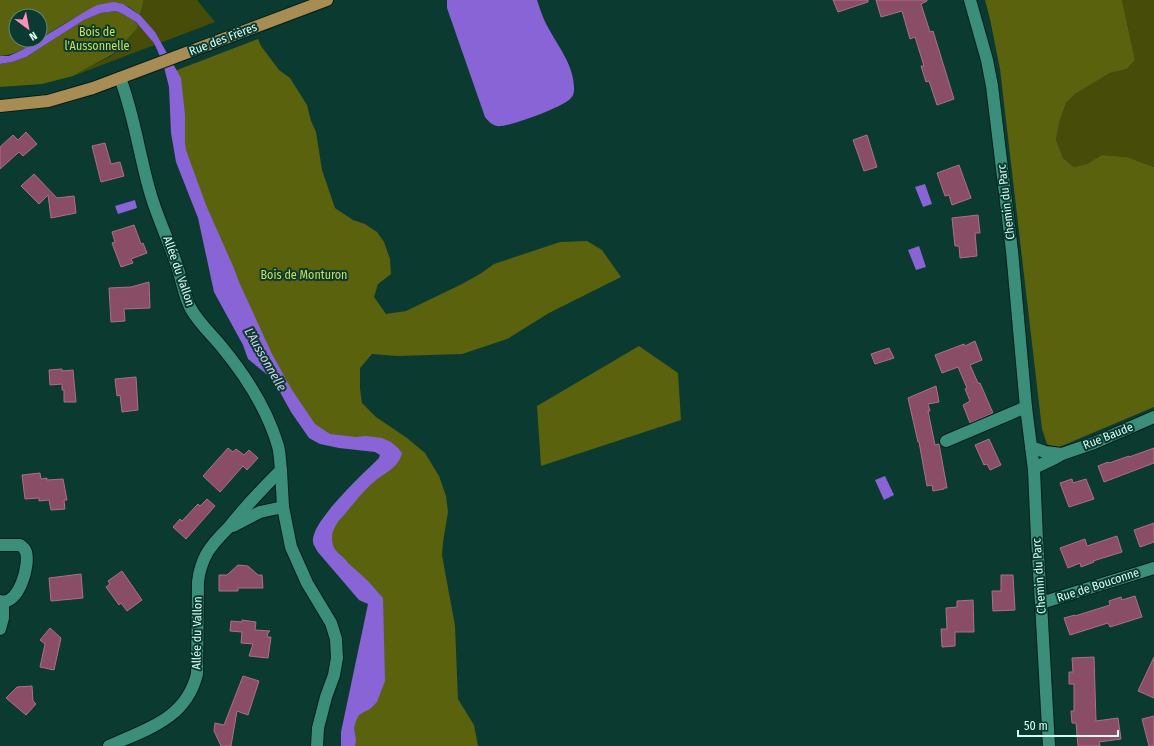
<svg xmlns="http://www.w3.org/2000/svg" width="1154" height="746" font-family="'Fira Sans Condensed',sans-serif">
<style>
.green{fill:#474d09}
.forest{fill:#5a620e}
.water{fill:#8864d6}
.building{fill:#8a4d66;stroke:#af6e87}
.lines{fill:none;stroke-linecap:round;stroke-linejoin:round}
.minor-casing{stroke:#041f18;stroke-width:14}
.major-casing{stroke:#041f18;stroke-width:14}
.minor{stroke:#3a8e7a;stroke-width:12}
.major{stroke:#a78c53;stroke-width:12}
.labels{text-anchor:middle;stroke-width:4;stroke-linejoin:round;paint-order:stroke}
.park-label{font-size:12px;fill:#cfde56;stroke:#0b3a30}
.street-label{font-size:12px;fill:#d7fff3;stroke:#0b3a30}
.water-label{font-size:13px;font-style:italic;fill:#d4ceeb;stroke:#0b3a30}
</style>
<rect width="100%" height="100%" fill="#0b3a30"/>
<g class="green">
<polygon points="144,0 197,0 215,22 73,76 113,55 137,29"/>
<polygon points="1122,0 1154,0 1154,167 1127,157 1102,155 1087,164 1074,167 1063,158 1056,140 1059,123 1066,103 1075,94 1110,73 1127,69 1135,60"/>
</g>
<g class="forest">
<path d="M0,0H144L140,15C135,11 128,6 122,4C99,0 59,27 40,39V16H16V40H39C26,48 15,55 0,56Z"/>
<polygon points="985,0 1122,0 1135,60 1127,69 1110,73 1075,94 1066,103 1059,123 1056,140 1063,158 1074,167 1087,164 1102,155 1127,157 1154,167 1154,407 1057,448 1047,444 1042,429 1000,69 990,19"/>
<path d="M116,11C124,14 133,18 138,25L137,29L113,54L73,76L42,84L0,87V64L12,62L26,57L84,20L101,13Z"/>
<polygon points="258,39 261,46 279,70 290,78 307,105 311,121 316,132 322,170 335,208 353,220 365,224 377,232 384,242 390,259 391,274 378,284 374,297 386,314 406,311 462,284 480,274 494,264 560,242 587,241 602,250 621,277 549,313 507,339 462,354 397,356 372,354 360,368 360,389 362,403 376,417 407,438 425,453 439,476 446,496 448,512 443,542 442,555 455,626 458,699 474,725 478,746 349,746 370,596 316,540 395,454 312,437 240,314 184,164 172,72"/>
<polygon points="639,346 678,373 681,420 541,466 537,406"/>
</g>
<g class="water">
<path d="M447,0H537C539,6 541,12 543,17C553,41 575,63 574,90C574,93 573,96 571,98C564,107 507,128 497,126C492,125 488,121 485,117L447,8Z"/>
<path d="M114,2L123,4L140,15L155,32L181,78L185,115V143L186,150L206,205L233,266L239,282L272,354L292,390L315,424L330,434L356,437L366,436L382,438L391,442L398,448L402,453C399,467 386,472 375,481C364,490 354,503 344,515C341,518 337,522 335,527C332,531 331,539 333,545C335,553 344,556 348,563L368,581L383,598L385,681L377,702L370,709L364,712L359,715L356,721L354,728L356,740L355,746H341V732L368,604L359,600L317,551C316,548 313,545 313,542C310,522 365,472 379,458L380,455L375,452L339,448L320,444L309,438L291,412L276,385L270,377L248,359L243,345L214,292L198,218L176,162L171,133L169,87L163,63L154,43L136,22L123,14L116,11L101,13L84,20L26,57L12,62L0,64V56H9L22,50L86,11L97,5Z"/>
<polygon points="925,184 932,204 923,207 915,187"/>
<polygon points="135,200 137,208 118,214 115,206"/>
<polygon points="919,246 926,267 916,270 908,250"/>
<polygon points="885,476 894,495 884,500 875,480"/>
</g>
<g class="building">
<polygon points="833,0 868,0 868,2 838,12"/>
<polygon points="876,0 927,0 927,1 921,4 930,32 933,31 954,99 937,105 929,81 926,82 921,66 924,66 915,37 910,39 902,11 881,17"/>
<polygon points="26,132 37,144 23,156 19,152 0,169 0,147 13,135 18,140"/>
<polygon points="867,135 877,167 864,171 853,140"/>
<polygon points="105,143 111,164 120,162 124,176 101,182 92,146"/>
<polygon points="959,165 971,198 952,205 949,195 945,196 937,173"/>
<polygon points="34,174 57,198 74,196 76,213 51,218 48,195 39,204 21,186"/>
<polygon points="978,215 980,233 975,233 977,256 960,258 959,246 955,246 952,218"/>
<polygon points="134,225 141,244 143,243 147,253 131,259 133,263 121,267 112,243 115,242 112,232"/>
<polygon points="149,282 150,308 124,309 125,321 111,322 109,288 131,287"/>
<polygon points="975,341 982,360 970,365 978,383 980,383 993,413 970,423 963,405 970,401 965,389 967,388 958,367 942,373 935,355 964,344 965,346"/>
<polygon points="889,348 894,358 875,364 871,354"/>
<polygon points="62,369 62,371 73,370 76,402 64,402 64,390 62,390 62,384 50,385 49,370"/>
<polygon points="136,377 138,410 122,412 120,395 117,396 115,379"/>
<polygon points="936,386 939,402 928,404 930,411 928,411 935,445 939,444 947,488 944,488 944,489 933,491 932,485 927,486 919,442 918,442 908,398"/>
<polygon points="989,439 1001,465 990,470 987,464 984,465 975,445"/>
<polygon points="228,448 233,452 236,449 244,455 249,450 258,458 247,470 243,466 220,492 203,476"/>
<polygon points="1154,448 1154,463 1104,482 1098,466 1108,462 1109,463 1129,456 1129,457"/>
<polygon points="40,473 41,479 47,478 47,480 63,479 67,500 64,500 65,509 51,510 49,500 39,501 39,498 25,499 22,475"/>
<polygon points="1072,479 1073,483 1086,479 1094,499 1069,507 1060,483"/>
<polygon points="207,499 215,506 186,539 173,527 180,519 182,521 198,504 200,506"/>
<polygon points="1154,523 1154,542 1140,547 1134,530"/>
<polygon points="1117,536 1122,552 1093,561 1094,562 1081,567 1080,563 1068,568 1060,548 1085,539 1087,546"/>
<polygon points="238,565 248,566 258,575 262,575 263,588 238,588 238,591 219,591 219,575 227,575"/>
<polygon points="122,571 142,600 127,611 121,603 119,605 106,587 110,584 108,581"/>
<polygon points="81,574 83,598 51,601 49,578"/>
<polygon points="1001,575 1013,575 1015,610 993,611 992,591 1001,591"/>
<polygon points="1135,596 1142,617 1110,627 1108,623 1070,635 1064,618 1075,615 1075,616 1110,605 1109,601 1121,597 1122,600"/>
<polygon points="973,600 974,632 955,632 955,646 942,647 941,629 947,629 946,608 957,607 957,601"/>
<polygon points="242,620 256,622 255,630 270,631 268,633 267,637 271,637 268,658 249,656 253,644 241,643 242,632 230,631 231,621 242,622"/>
<polygon points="50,628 61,638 54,670 40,667 45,644 40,640"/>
<polygon points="1094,657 1096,721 1118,718 1121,739 1099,742 1100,746 1078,746 1076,723 1072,723 1071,711 1074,711 1074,684 1069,684 1069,672 1073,672 1072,658"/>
<polygon points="1154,657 1154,698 1138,691"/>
<polygon points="243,676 259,681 248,715 237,711 231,746 221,746 214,731 215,723 224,725"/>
<polygon points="32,686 33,701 36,704 26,715 6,698 17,687"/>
<polygon points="1154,716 1154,746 1149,746 1142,719"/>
</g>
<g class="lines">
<g class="minor-casing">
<g id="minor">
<polyline points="970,0 987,60 992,86 1012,251 1026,407 1034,470 1037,539 1041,603 1049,746"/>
<polyline points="946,441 1026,407"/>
<polyline points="1031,447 1045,452 1062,454"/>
<polyline points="1034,468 1055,458 1062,454 1094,443 1154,417"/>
<polyline points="281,470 283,507"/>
<polyline points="233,526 260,512 283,507 291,547 307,583 331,623 336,639 337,658 334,675 326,697 318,728 317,746"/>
<path d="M0,545H20C23,547 25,549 26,552C30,565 19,606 0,601"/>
<polyline points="1041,603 1154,568"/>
<polyline points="0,629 3,618 3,602"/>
<path d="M109,746C147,729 186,719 197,674L198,582C199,572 202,562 207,553C213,543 221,535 229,527C245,507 263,488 281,470C280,462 280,453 278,446C267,409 246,376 221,346C211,334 199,323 191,309C184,296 182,280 177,266C169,241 157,217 150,192C139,154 134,114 120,78"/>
</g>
</g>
<g class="major-casing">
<polyline id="major" points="0,106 48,101 93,88 327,0"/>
</g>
<use href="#minor" class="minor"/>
<use href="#major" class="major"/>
</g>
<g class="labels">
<g class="park-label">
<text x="97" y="36">Bois de<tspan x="97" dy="14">l'Aussonnelle</tspan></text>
<text x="304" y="279">Bois de Monturon</text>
</g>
<g class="street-label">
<text transform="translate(223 39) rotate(-21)" y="4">Rue des Frères</text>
<text transform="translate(1006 202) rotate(-97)" y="4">Chemin du Parc</text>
<text transform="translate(179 271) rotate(71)" y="4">Allée du Vallon</text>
<text transform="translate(1108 436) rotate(-22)" y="4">Rue Baude</text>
<text transform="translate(1039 576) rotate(-94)" y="4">Chemin du Parc</text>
<text transform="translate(1098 585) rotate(-18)" y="4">Rue de Bouconne</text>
<text transform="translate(197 633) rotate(-89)" y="4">Allée du Vallon</text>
</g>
<g class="water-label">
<text transform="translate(266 359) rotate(60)" y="5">L'Aussonnelle</text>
</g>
</g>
<g transform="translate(28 28) rotate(148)"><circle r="19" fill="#0b3a30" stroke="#5d897e"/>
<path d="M0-3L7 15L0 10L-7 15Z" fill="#fe8ebc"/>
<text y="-6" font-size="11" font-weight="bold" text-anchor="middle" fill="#d7fff3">N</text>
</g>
<path d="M1018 730v6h100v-6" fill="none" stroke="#d7fff3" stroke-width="2"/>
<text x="1024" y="730" font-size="12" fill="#d7fff3" stroke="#0b3a30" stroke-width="3" paint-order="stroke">50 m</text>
</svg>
